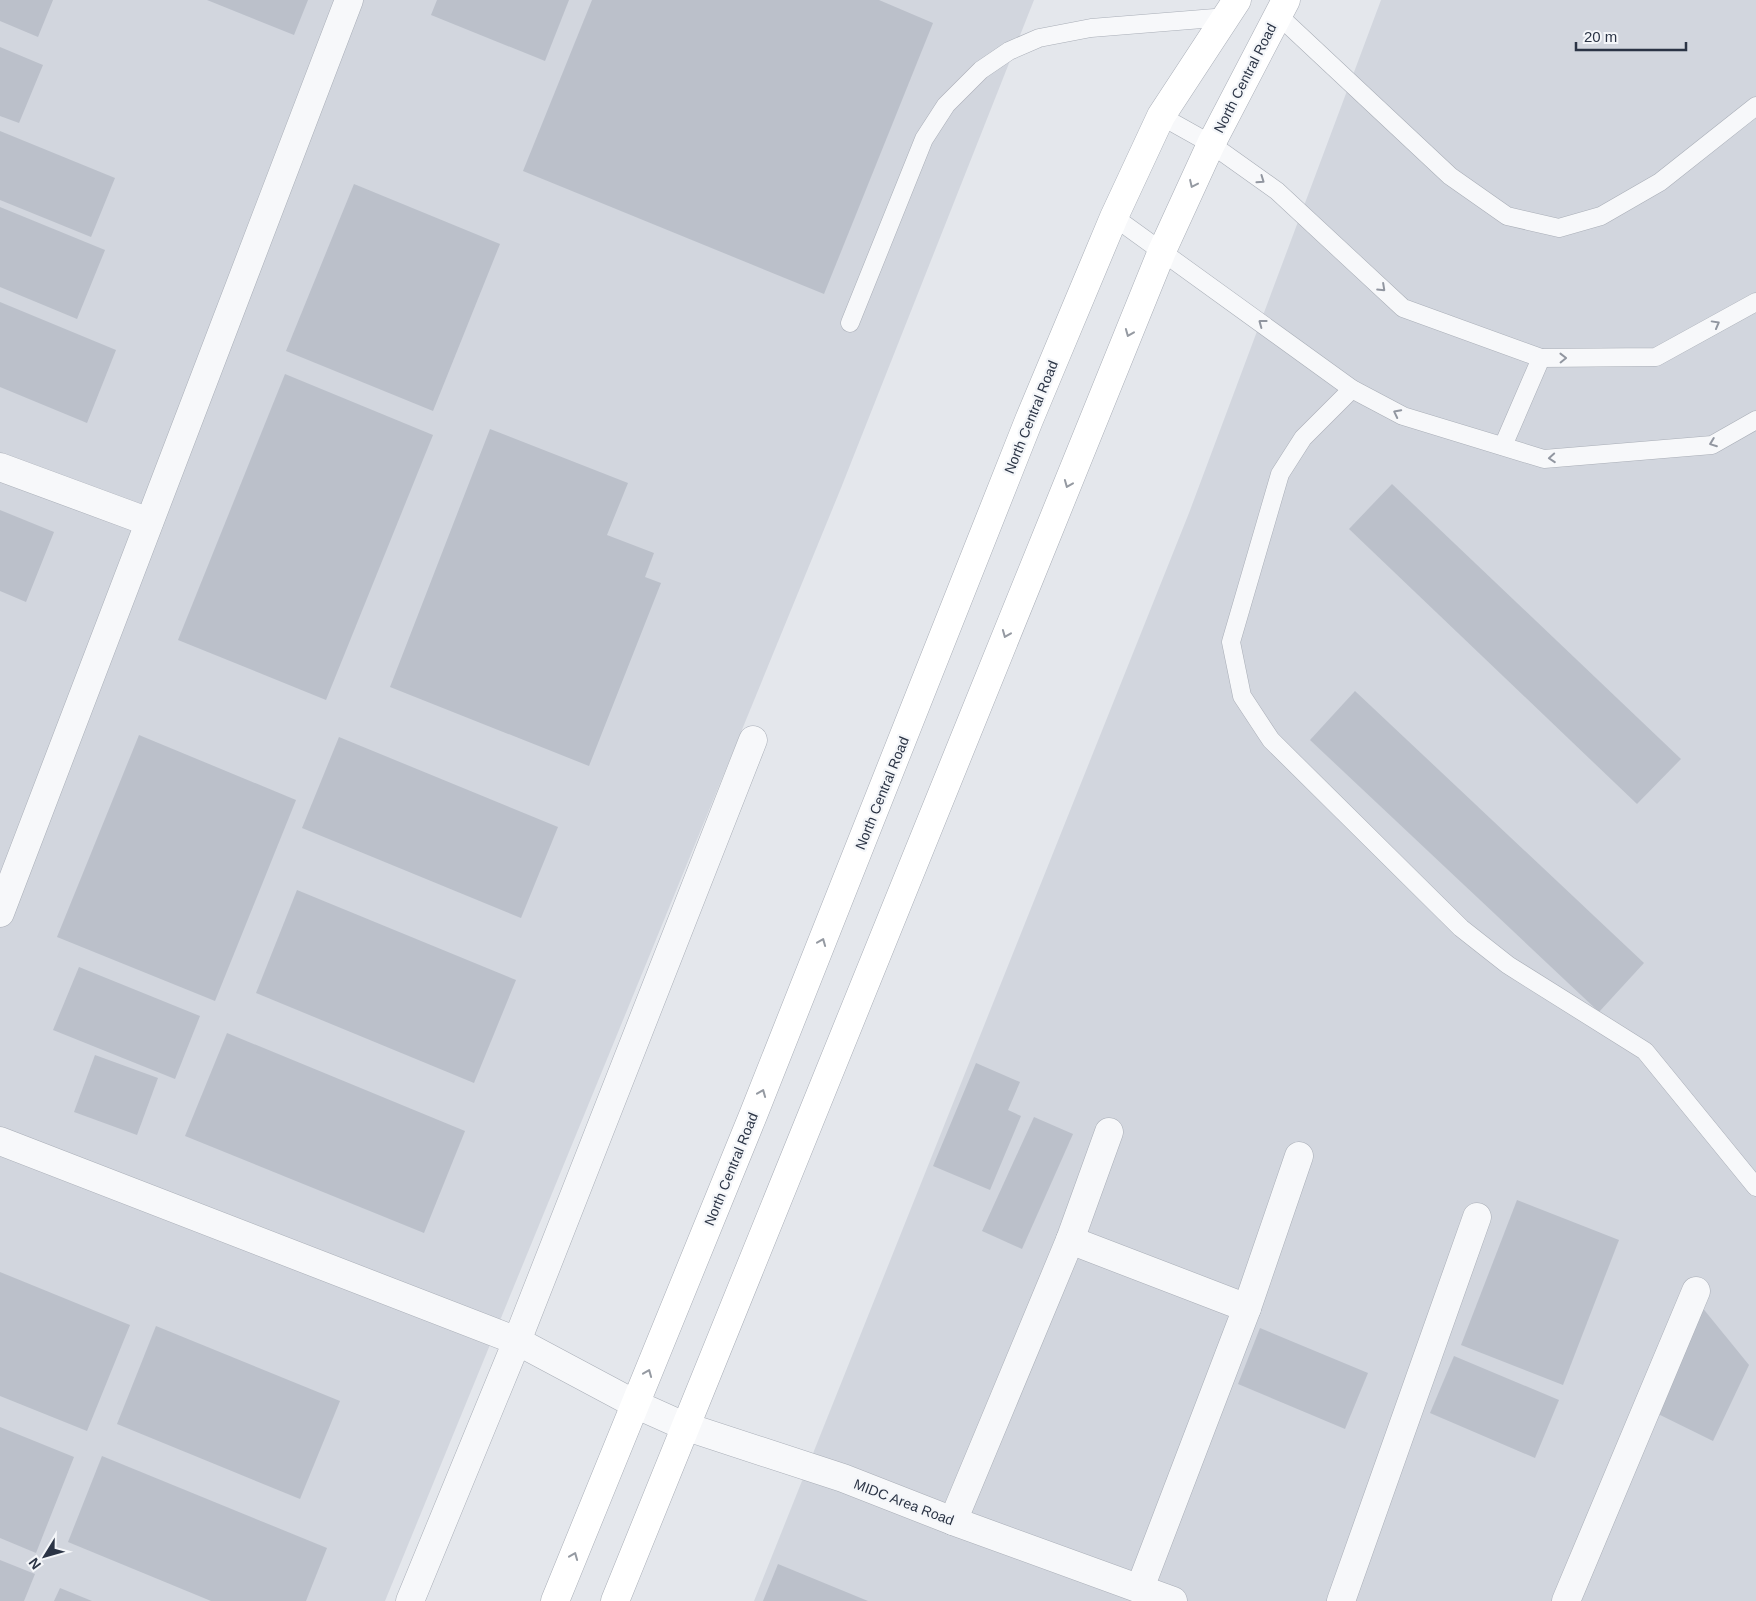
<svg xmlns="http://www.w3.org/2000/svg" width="1756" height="1601" font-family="Helvetica,sans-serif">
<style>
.built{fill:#d2d6de}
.building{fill:#bbc0ca}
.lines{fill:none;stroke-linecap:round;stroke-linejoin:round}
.service-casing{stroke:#a9aeb7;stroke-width:19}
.minor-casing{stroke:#a9aeb7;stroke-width:29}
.secondary-casing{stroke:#a9aeb7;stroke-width:29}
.service{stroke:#f7f8fa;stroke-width:18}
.minor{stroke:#f7f8fa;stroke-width:28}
.secondary{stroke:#fff;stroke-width:28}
.oneway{stroke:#9196a0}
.oneway2{stroke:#959aa2}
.labels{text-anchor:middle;stroke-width:4.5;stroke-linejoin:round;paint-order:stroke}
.street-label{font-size:14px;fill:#2b3445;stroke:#f4f6f9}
</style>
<rect width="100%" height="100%" fill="#e4e7ec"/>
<g class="built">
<polygon points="0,0 1034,0 841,488 385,1601 0,1601"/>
<polygon points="1381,0 1756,0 1756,1601 754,1601 1189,513"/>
</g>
<g class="building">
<polygon points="0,0 53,0 38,37 0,21"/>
<polygon points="207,0 308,0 294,35"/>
<polygon points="437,0 569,0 545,61 431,15"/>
<polygon points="592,0 879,0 933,23 824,294 523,171"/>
<polygon points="0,47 43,65 19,123 0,116"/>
<polygon points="0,131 115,178 91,237 0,200"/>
<polygon points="354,184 500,244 433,411 286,351"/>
<polygon points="0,207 105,250 77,319 0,287"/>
<polygon points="0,302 116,350 87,423 0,387"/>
<polygon points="285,374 433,435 326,700 178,640"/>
<polygon points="490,429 628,483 607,535 654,553 645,577 661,583 589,766 390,687"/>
<polygon points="1392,484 1681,759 1637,804 1349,529"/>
<polygon points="0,510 54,532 26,602 0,591"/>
<polygon points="1355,691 1644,963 1599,1012 1310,740"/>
<polygon points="139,735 296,800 215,1001 57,937"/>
<polygon points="339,737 558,827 521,918 302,828"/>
<polygon points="297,890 516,980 474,1083 256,993"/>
<polygon points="79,967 200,1016 175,1079 53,1030"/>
<polygon points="227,1033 465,1131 424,1233 185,1136"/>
<polygon points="95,1055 158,1078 137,1135 74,1112"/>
<polygon points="976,1063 1020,1082 1008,1110 1021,1116 990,1190 933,1166"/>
<polygon points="1034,1117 1073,1134 1022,1249 982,1231"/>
<polygon points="1517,1200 1619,1240 1563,1385 1461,1345"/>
<polygon points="0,1272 130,1325 87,1431 0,1396"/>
<polygon points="1701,1306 1749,1365 1713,1441 1652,1411"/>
<polygon points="156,1326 340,1401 300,1499 117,1424"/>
<polygon points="1260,1328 1368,1373 1345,1429 1238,1384"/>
<polygon points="1454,1356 1559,1400 1535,1458 1430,1413"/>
<polygon points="0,1427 74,1457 36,1553 0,1538"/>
<polygon points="102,1456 327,1548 306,1601 211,1601 68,1542"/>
<polygon points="0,1560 35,1574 24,1601 0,1601"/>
<polygon points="778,1564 868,1601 763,1601"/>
<polygon points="60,1588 92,1601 54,1601"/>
</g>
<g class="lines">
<g class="service-casing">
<g id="service">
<polyline points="1278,15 1450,176 1507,216 1559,228 1601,216 1660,182 1756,106"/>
<polyline points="1161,116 1211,144 1277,191 1403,308 1541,358 1656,357 1756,302"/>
<polyline points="1114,217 1352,389 1403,416 1544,459 1712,445 1756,420"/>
<polyline points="850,323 924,139 946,105 981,70 1009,51 1039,38 1091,28 1227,17"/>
<polyline points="1352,389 1303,438 1280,474 1231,642 1242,696 1271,740 1461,928 1508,965 1645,1051 1756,1187"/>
<polyline points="1503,446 1541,358"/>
</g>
</g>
<g class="minor-casing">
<g id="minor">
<polyline points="0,467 149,522"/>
<polyline points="0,913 349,0"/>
<polyline points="0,1141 517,1341 635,1404 684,1426 843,1478 953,1521 1173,1601"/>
<polyline points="1070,1240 1247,1308"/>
<polyline points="953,1521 1070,1240 1109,1132"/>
<polyline points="1140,1588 1247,1308 1299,1156"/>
<polyline points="410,1601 517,1341 753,740"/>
<polyline points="1341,1601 1477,1217"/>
<polyline points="1566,1601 1696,1291"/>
</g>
</g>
<g class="secondary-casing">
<g id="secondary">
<polyline points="555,1601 754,1113 1029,420 1114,217 1161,116 1237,0"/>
<polyline points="615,1601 1162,251 1211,144 1286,0"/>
</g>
</g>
<use href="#service" class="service"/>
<use href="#minor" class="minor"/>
<use href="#secondary" class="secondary"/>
</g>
<defs><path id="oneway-chevron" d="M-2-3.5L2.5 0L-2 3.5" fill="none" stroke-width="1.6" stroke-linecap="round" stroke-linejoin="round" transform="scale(1.25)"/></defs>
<g class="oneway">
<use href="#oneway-chevron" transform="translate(1261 180) rotate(35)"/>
<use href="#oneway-chevron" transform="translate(1382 288) rotate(43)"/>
<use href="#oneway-chevron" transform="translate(1262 323) rotate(-143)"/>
<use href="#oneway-chevron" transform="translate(1716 324) rotate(-29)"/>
<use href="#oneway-chevron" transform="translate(1563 358) rotate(-1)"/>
<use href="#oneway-chevron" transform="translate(1397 413) rotate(-153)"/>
<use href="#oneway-chevron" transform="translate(1713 443) rotate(159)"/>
<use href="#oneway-chevron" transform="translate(1552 458) rotate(176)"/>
</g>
<g class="oneway2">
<use href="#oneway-chevron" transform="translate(1193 184) rotate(115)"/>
<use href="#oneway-chevron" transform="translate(1129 333) rotate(112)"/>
<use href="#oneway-chevron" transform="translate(1068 484) rotate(112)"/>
<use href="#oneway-chevron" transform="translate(1006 634) rotate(112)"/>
<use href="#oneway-chevron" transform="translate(822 942) rotate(-68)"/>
<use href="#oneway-chevron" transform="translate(762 1093) rotate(-68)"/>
<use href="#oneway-chevron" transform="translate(648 1373) rotate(-68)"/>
<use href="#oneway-chevron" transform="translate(574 1556) rotate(-68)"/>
</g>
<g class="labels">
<g class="street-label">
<text transform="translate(1245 78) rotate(-63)" y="5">North Central Road</text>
<text transform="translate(1031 417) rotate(-68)" y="5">North Central Road</text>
<text transform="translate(882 793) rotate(-68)" y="5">North Central Road</text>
<text transform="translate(731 1169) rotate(-68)" y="5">North Central Road</text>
<text transform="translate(904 1502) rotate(21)" y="5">MIDC Area Road</text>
</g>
</g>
<g transform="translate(45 1556) rotate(233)" stroke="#f4f6f9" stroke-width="4" paint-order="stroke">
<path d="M0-4L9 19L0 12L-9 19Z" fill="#2b3445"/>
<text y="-8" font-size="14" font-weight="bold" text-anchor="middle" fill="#2b3445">N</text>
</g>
<path d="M1576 42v8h110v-8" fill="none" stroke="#2b3445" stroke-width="2.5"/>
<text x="1584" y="42" font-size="15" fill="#2b3445" stroke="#f4f6f9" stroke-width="4" paint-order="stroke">20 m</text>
</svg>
